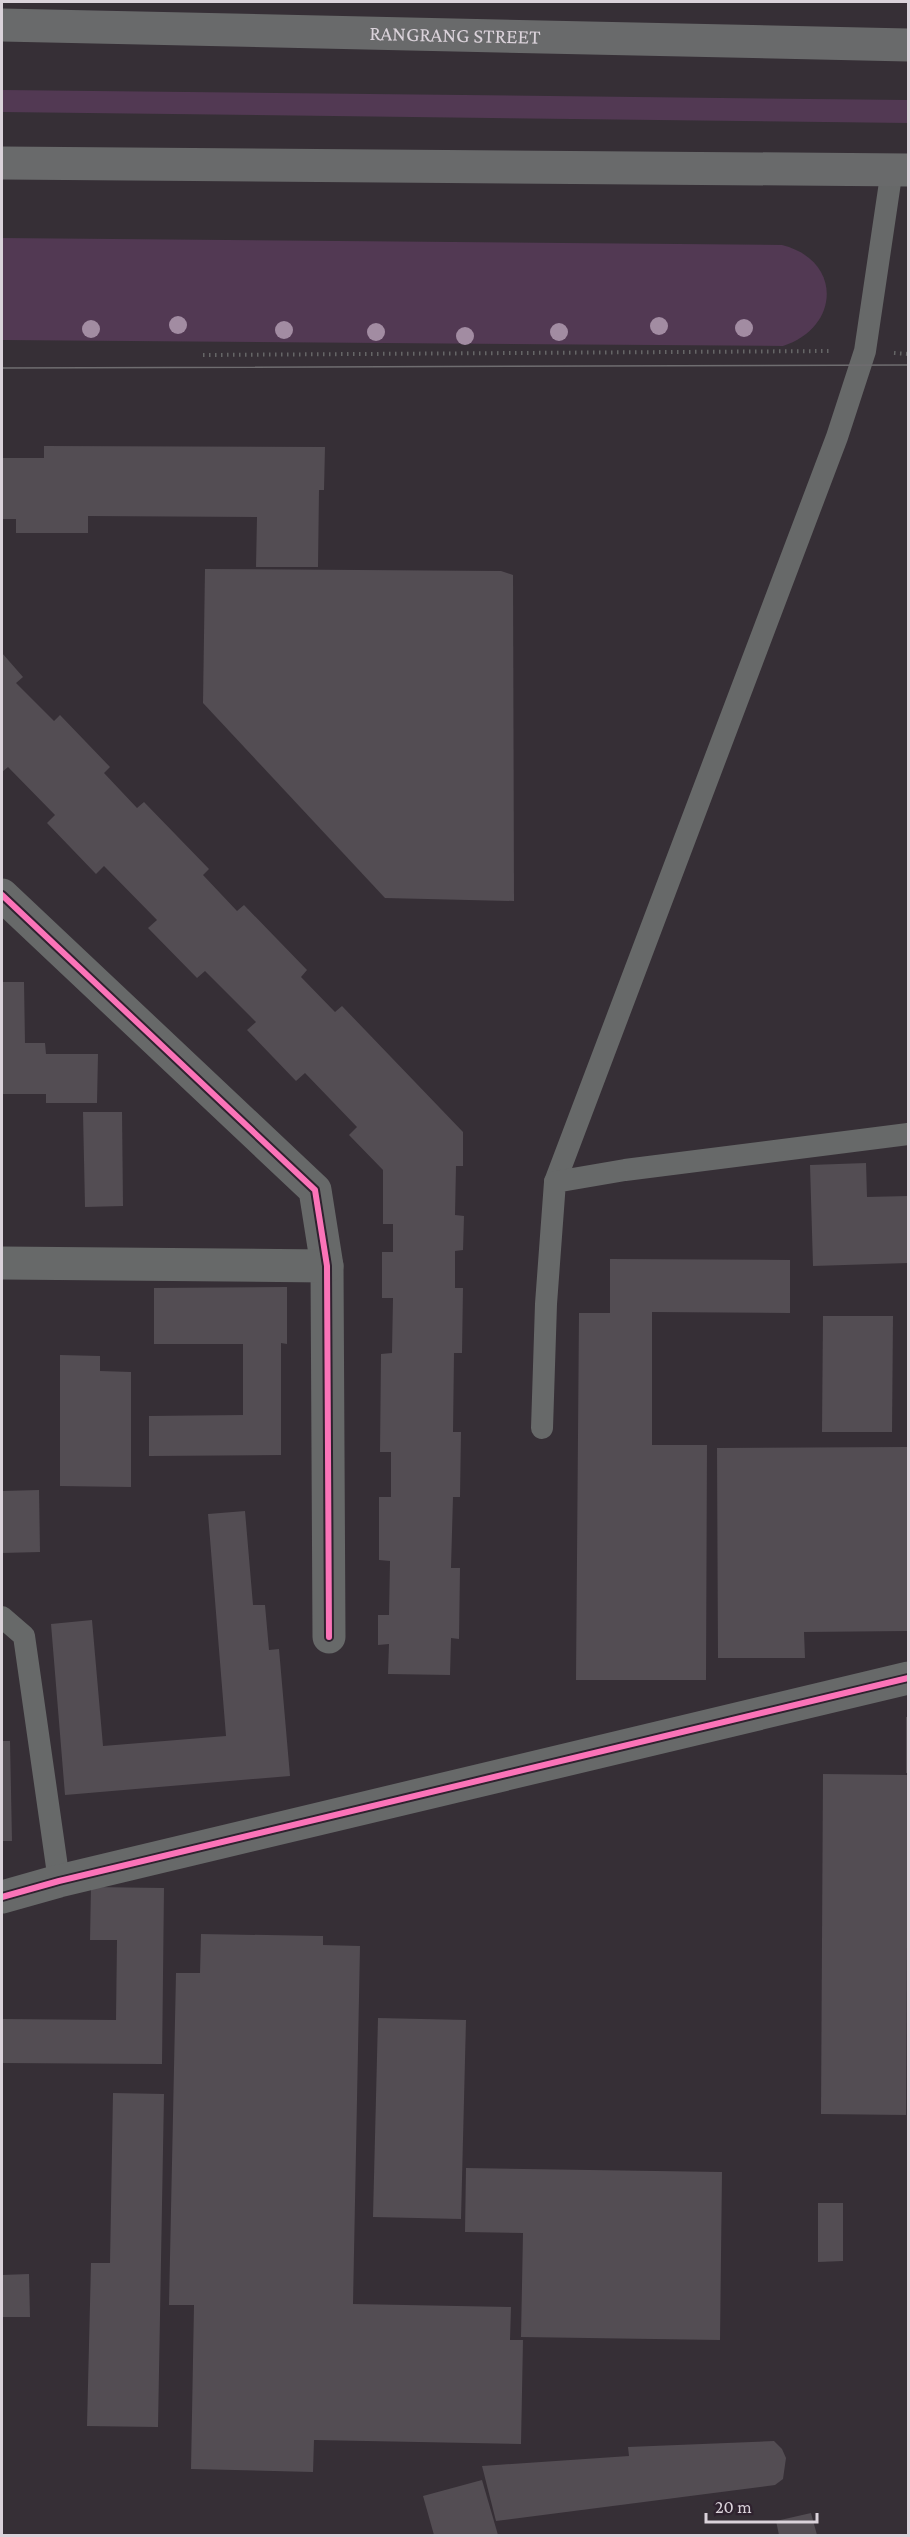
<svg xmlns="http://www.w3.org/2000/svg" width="910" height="2537" font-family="'Crimson Pro',serif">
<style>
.green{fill:#523953}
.building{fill:#534d53}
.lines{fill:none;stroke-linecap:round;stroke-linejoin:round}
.path{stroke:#656566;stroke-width:4;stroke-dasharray:1.5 4.5;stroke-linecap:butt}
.service{stroke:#676969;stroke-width:22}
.minor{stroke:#676969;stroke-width:33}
.primary{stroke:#696a6b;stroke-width:33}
.tram{stroke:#6f6d70;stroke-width:1.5}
.cycleway-casing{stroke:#2f222f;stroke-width:10}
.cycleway{stroke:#fb73b8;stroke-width:6}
.tree{fill:#a28ca2}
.labels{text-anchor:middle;stroke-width:4.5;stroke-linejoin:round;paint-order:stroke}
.street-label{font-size:21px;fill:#dad2da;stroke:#2f222f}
</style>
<rect width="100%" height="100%" fill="#362f36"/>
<g class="green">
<polygon points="2,90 908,100 908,123 2,112"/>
<path d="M2,238L782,245C842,260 841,327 783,346L2,340Z"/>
</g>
<g class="building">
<polygon points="44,446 325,447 324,490 319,490 318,567 256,567 257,517 88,516 88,533 16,533 16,519 2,519 2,458 44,458"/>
<polygon points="205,569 501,571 513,575 514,901 385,898 203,703"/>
<polygon points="2,653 23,677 16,683 54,721 60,715 110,767 104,773 137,808 144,802 209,869 203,875 237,911 244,905 307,970 301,977 335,1012 342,1006 463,1132 463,1166 456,1166 455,1215 464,1216 463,1250 455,1251 455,1288 463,1288 462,1353 454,1353 453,1432 461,1432 460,1497 453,1497 451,1568 460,1568 459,1639 451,1638 450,1675 388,1674 389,1644 378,1645 378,1615 389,1615 390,1561 379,1560 379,1497 391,1497 391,1452 380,1452 381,1354 392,1353 393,1298 382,1298 382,1252 393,1252 393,1224 383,1224 383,1170 349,1135 357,1127 305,1073 296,1081 247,1030 256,1022 205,971 197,978 148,928 157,920 104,866 96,874 47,823 55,815 8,767 2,772"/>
<polygon points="2,982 24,982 25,1043 45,1043 46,1054 98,1054 97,1103 46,1103 46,1094 2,1094"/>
<polygon points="83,1112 122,1112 123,1206 85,1207"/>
<polygon points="866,1163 867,1197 908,1196 908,1263 813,1266 810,1165"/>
<polygon points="610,1259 790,1260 790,1313 652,1312 652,1445 707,1445 706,1680 576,1680 579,1313 610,1313"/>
<polygon points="287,1287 287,1344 281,1343 281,1455 149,1456 149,1416 243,1415 243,1344 154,1344 154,1288"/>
<polygon points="823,1316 893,1316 892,1432 822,1432"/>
<polygon points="60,1355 100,1356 100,1371 131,1372 131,1487 60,1486"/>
<polygon points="908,1447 908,1631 804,1632 805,1658 718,1658 717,1448"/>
<polygon points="39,1490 40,1552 2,1553 2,1491"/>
<polygon points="245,1511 253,1605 265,1605 269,1650 279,1649 290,1776 65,1795 51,1624 92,1620 103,1746 226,1736 208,1514"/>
<rect x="906" y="1717" width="2" height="56"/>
<polygon points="2,1741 10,1741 12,1841 2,1841"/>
<polygon points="823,1774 908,1775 906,2115 821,2114"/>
<polygon points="91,1887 164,1888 162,2064 2,2063 2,2019 116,2020 117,1940 90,1940"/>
<polygon points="201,1934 323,1936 323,1945 360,1946 353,2304 511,2307 510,2340 523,2340 521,2444 314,2440 313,2472 191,2469 194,2305 169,2305 176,1973 200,1973"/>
<polygon points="378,2018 466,2020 461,2219 373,2217"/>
<polygon points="113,2093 164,2094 158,2427 87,2426 91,2263 110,2263"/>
<polygon points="466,2168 722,2172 720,2340 521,2337 523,2233 465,2232"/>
<polygon points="818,2203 843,2203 843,2261 818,2262"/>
<polygon points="29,2274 30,2317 2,2317 2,2275"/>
<polygon points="774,2441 782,2449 786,2458 783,2479 775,2485 496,2521 482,2466 629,2456 628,2447"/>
<polygon points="482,2480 498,2535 434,2535 423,2496"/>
<polygon points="811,2513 817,2535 779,2535 776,2521"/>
</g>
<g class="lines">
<g class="path">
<polyline points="894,353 908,354"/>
<polyline points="203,355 832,351"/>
</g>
<g class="service">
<polyline points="555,1182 837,437 865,351 892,169"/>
<polyline points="542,1428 546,1304 555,1182 625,1170 908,1134"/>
<polyline points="2,1617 24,1636 59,1881"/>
</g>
<g class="minor">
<polyline points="2,895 315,1190 327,1266 329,1637"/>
<polyline points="2,1263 327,1266"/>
<polyline points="2,1897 59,1881 908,1678"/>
</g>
<g class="primary">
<path id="s1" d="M2,25L908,45"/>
<polyline points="2,163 908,170"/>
</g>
<polyline class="tram" points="2,368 908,365"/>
<g class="cycleway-casing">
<g id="cycleway">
<polyline points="2,895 315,1190 327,1266 329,1637"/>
<polyline points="2,1897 59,1881 908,1678"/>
</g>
</g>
<use href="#cycleway" class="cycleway"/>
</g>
<g class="tree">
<circle cx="178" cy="325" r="9"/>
<circle cx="659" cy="326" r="9"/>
<circle cx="744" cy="328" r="9"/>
<circle cx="91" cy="329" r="9"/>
<circle cx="284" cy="330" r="9"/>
<circle cx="376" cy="332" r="9"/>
<circle cx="559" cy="332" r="9"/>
<circle cx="465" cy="336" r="9"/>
</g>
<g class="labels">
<g class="street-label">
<text dy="7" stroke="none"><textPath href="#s1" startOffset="453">RANGRANG STREET</textPath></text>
</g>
</g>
<rect width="910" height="2537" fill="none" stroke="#dad2da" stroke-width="6"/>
<path d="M706 2513v9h111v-9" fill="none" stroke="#dad2da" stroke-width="3"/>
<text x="715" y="2513" font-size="18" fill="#dad2da" stroke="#2f222f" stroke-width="4.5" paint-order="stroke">20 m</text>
</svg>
